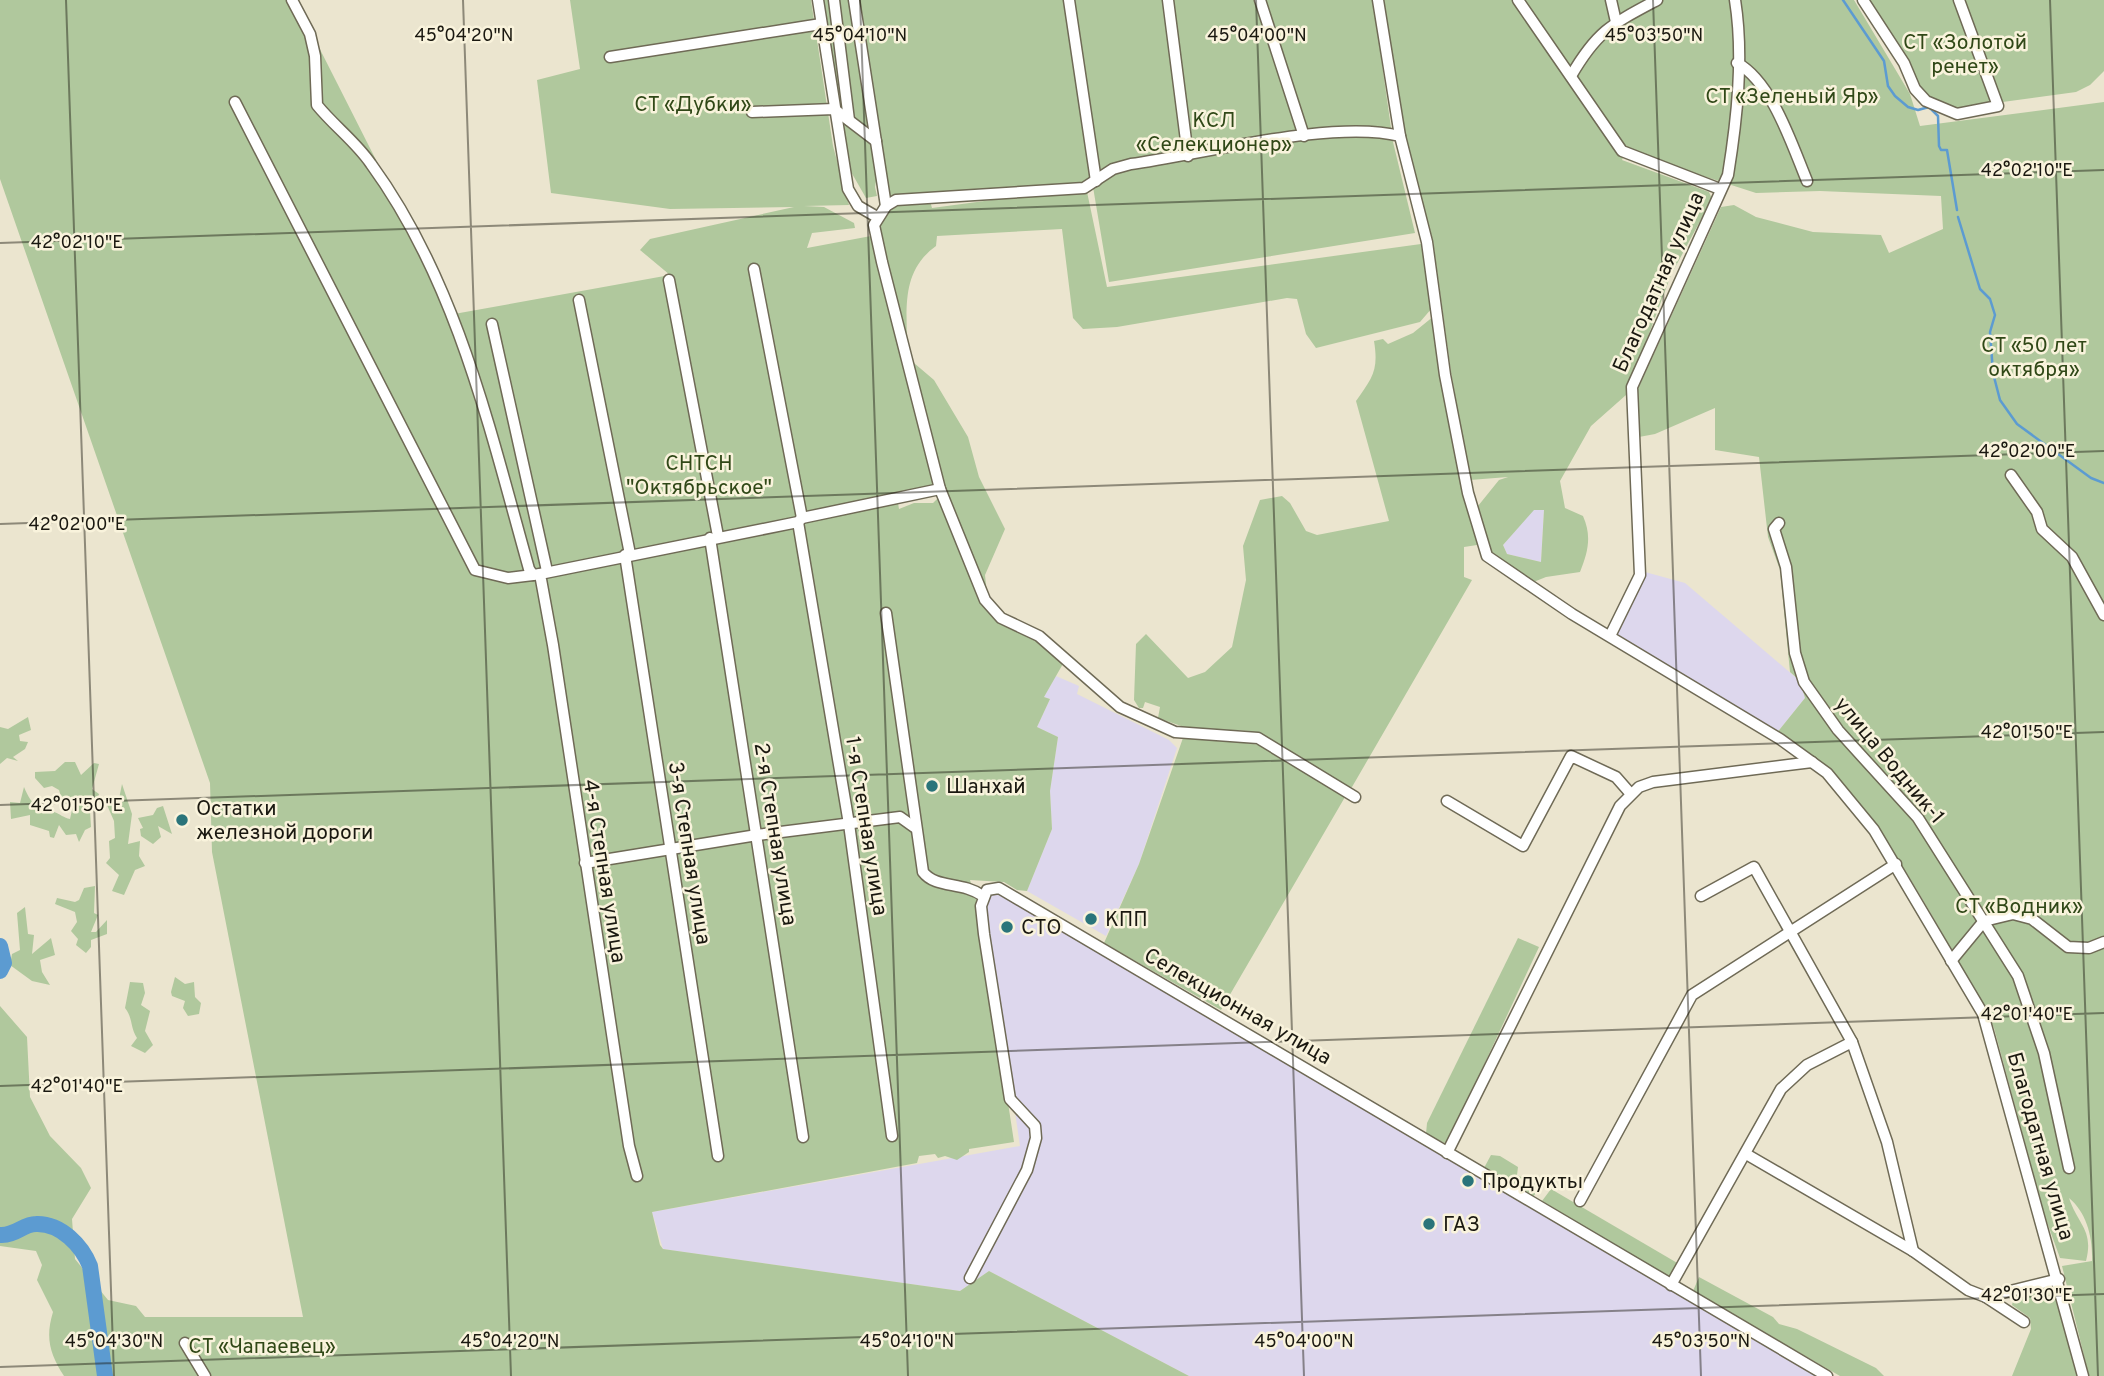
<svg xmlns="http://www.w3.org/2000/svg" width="2104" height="1376" font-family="Overpass,sans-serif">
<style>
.industrial{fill:#ddd7ed}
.green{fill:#b0c89d;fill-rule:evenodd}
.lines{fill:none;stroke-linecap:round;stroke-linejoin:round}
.stream{stroke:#5c9bd1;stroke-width:2.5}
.river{stroke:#5c9bd1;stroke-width:16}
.minor-casing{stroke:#6f6a56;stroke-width:13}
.minor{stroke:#fff;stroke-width:10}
.ticks{fill:none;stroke:#1a1810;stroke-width:2;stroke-opacity:0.45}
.poi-dot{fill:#2a747a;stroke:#f9f3dc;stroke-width:2.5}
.labels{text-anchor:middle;stroke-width:5;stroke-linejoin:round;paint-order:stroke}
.park-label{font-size:21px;fill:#304817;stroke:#f9f3dc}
.street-label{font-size:21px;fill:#1a1810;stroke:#f9f3dc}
.poi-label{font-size:21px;fill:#1a1810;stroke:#f9f3dc;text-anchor:start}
.ticks-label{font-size:18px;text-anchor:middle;fill:#1a1810;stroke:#f9f3dc;stroke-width:5;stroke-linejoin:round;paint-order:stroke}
</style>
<rect width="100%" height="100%" fill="#ebe5cf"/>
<g class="industrial">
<polygon points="1544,509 1541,562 1507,554 1503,545 1533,510"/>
<polygon points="1645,572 1685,583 1800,681 1805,698 1776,734 1616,635"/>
<polygon points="1056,676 1079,686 1077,694 1169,740 1177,748 1139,864 1106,936 1027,891 1052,829 1050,791 1058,737 1037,727 1050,699 1044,697"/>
<polygon points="995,890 1821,1376 1189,1376 989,1271 960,1291 663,1249 652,1212 1020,1146 984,900"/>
</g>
<g class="green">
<path d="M0,0H295L454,314L670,275L640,250L650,239L794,207L670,209L551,193L537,80L580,69L570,0H811L833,146L849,205L804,206L824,207L854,223L855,228L812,233L807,248L871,236L939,492L898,503L899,509L914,503H933L940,496L984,601L1038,638L1064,662L1044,697L1050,699L1037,727L1058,737L1050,791L1052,829L1027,891L1017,890L1004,882L970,880L978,906L1014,1142L969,1149V1152L957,1160L945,1156L938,1158L935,1154L919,1156L917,1163L652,1212L660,1245L663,1249L960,1291L989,1271L1189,1376H64C50,1354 45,1338 53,1312L37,1280L42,1265L36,1251L0,1246V1006L27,1037L30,1097L50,1136L81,1168L91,1188L72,1219L75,1259L108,1300L136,1306L145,1317H303L212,852L210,783L0,179Z"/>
<polygon points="820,0 849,0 877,175 875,187 877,196 866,198 846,163"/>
<path d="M854,0H1373L1393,142L1415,233L1109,282L1093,187H1086L1107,287L1421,244L1432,308L1420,322L1316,348L1306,334L1297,299L1287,298L1117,327L1083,329L1073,318L1062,229L937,236L936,246C904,269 906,302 907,338L878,225C892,199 903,203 930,201L932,208L1052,192L889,200Z"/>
<path d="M1384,0H1854L1910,94L1920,126L2104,102V1376H2089L2062,1266L2092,1261C2093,1238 2087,1213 2069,1198C2078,1225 2094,1230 2086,1261L2060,1258L2044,1214L1994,1028L1984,1006C1943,937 1905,861 1854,798C1833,771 1803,753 1776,734L1805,698L1800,681L1790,672L1780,570L1768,537L1759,457L1715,450V408L1655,434L1639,437L1638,389L1721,207L1734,205L1756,217L1813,232L1881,235L1889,253L1943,229L1941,196L1820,191L1756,193L1626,151L1622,160L1709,192L1712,199L1671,275L1626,395L1591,426L1560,481L1565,508L1583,516C1592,536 1588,552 1580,572L1546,577L1531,583L1491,555L1478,506L1499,480L1508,477L1470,480L1451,372L1433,241L1404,132ZM1534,510H1544L1541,562L1507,554L1503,545Z"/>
<polygon points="1868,0 2104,0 2104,71 2090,85 2076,92 1951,109 1936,103 1921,91 1909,61"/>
<path d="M1434,316L1478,536L1477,545L1464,547V577L1472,580L1352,787L1349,788L1251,731L1187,728L1158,718L1160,707L1145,702L1143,708H1139L1134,700L1136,644L1146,634L1188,678L1205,672L1232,647L1246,580L1243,546L1260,500L1282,496L1290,503L1306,531L1317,535L1389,521L1356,401C1372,378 1379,371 1374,341L1383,339L1388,344L1413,333Z"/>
<polygon points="914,363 934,380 968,437 979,477 1005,529 985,575 987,594 944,487"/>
<polygon points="28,717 31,730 19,735 20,741 28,742 25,749 13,757 18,761 7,758 0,764 0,727 8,729"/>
<polygon points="1184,735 1261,745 1345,797 1221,1010 1104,943 1139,864"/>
<path d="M65,762H75L81,775L94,763L99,764L92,789L99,794L97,805L90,811L91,827L85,830L79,842L76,834L66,835L59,825L54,838L50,837L49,831L30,825V815L11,819L10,802L20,803L24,787C33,808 36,805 54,812C60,814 64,818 70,819L74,801L68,805L63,803L59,790L52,786L44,788L35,778V772L55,771Z"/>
<polygon points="122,784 132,814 128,844 140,841 139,856 145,866 135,870 124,895 112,891 119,875 106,863 110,858 109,841 115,838 114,821 107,805 119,799"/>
<polygon points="163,806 172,834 158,826 161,837 153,844 141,836 140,829 143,828 138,818 153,815 157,808"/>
<polygon points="95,886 94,913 98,915 91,932 96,932 107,920 107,934 91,940 91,947 86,953 76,945 78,939 71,931 77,922 75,912 55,904 57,898 75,902 79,900 84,888"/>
<polygon points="25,907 28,934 34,935 32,954 51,938 55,955 40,960 42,972 50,985 32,981 10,965 12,954 20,950 17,913"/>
<polygon points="1518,938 1539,947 1447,1144 1426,1134 1427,1123"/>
<polygon points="175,977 185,984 194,982 195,997 201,1003 199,1014 188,1016 183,1008 185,1001 172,996 171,992"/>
<path d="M130,982L143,983L145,993L141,1005L150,1011L145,1031L153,1045L145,1053L131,1046L137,1038C130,1027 133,1018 125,1008Z"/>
<polygon points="1491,1155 1500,1156 1518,1167 1517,1175 1541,1186 1533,1197 1484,1168"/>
<polygon points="1551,1189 1679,1264 1670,1278 1542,1201"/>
<polygon points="1699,1277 1773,1317 1779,1324 1797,1329 1876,1368 1884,1376 1840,1376 1693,1291"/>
<polygon points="2051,1285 2055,1288 2077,1376 2012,1376 2031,1329 2030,1318 2012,1305 2015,1293"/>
</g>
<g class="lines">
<g class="stream">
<polyline points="1843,0 1884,61 1888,86 1895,96 1908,107 1918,110 1929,107 1938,116 1939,146 1941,150 1947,150 1957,210"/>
<polyline points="1958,217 1980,289 1990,299 1995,315 1990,332 1993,373 2000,400 2017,424 2091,478 2104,483"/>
</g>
<g class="river">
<polyline points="0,946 4,963 0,971"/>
<path d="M0,1235C15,1236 23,1224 36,1224C61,1223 82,1246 90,1266L105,1376"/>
</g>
<g class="minor-casing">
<g id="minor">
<path d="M292,0L310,34L315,56L317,105C334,126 356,142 371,164C457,282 490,430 529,569L533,575L540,574"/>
<polyline points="818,0 848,189 858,206 877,217"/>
<polyline points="834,0 849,120"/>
<polyline points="854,0 886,206"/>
<polyline points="1069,0 1096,181"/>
<polyline points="1168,0 1188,156"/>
<polyline points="1260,0 1304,136"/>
<polyline points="1378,0 1400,136"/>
<polyline points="1518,0 1622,151 1720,189"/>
<polyline points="1611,0 1616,22"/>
<polyline points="1863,0 1904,63 1915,89 1926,101 1957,114 1998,106 1959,0"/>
<polyline points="610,57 821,24"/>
<path d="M1737,63C1772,82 1792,145 1807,181"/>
<path d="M1571,76C1597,31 1612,24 1657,0"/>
<polyline points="235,102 475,570 508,578 533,575"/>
<polyline points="752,112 834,109 876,141"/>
<polyline points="754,269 802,518"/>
<polyline points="669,280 718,536"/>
<polyline points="579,300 630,554"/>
<polyline points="492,324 547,571"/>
<polyline points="2011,475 2037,512 2042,529 2072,557 2104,615"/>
<polyline points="798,522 849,824 892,1136"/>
<polyline points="1779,523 1774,529 1786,567 1795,653 1804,682 1838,730 1918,818 2018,976 2044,1053 2069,1168"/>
<polyline points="710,538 803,1137"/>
<polyline points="625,555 718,1156"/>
<path d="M886,613L923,872C936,889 962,881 983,896"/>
<path d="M1610,636L1640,575L1632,387L1728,175C1737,119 1744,56 1735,0"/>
<path d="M1355,797L1258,738L1175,732L1120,707L1039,636L1001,618L985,600L940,489L882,262L874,225L886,206L896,200L1084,188L1113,169L1131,164C1203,154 1334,119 1400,136L1427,242L1445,375L1468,493L1487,556L1572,614L1780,739L1827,773L1874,830L1983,1014L2083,1376"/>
<polyline points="1447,801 1523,846 1571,756 1616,777 1630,793"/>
<polyline points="585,863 757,835 900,817 914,827"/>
<polyline points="1701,896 1754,867 1852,1042 1887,1142 1913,1251"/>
<polyline points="1951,961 1984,921 2013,914 2032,919 2068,947 2089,948 2104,942"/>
<polyline points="1447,1153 1620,806 1639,787 1653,782 1812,762"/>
<polyline points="1746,1154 1913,1251 1968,1290 1986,1297 2059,1279"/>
<polyline points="637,1176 629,1146 553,645 540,574 798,522 802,518 940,489"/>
<polyline points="1580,1201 1692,995 1896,864"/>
<polyline points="970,1278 1027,1170 1036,1138 1035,1126 1010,1099 984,934 981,906 987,890 999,888 1827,1376"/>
<polyline points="1671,1285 1781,1089 1807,1065 1852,1042"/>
<polyline points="1986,1297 2024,1322"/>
<polyline points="185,1343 205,1376"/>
</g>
</g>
<use href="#minor" class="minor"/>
</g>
<path class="ticks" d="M66,0L114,1376M463,0L511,1376M860,0L908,1376M1256,0L1304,1376M1653,0L1701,1376M2050,0L2098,1376M0,243L2104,170M0,524L2104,451M0,805L2104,732M0,1086L2104,1013M0,1367L2104,1294"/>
<g class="poi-dot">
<circle cx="932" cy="786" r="7"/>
<circle cx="182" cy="820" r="7"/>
<circle cx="1091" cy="919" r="7"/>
<circle cx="1007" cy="927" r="7"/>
<circle cx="1468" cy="1181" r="7"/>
<circle cx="1429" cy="1224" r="7"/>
</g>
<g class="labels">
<g class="park-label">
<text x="1965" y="49">СТ «Золотой<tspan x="1965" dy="24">ренет»</tspan></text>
<text x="1792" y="103">СТ «Зеленый Яр»</text>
<text x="693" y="111">СТ «Дубки»</text>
<text x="1214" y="127">КСЛ<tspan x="1214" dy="24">«Селекционер»</tspan></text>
<text x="2034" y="352">СТ «50 лет<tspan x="2034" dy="24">октября»</tspan></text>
<text x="699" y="470">СНТСН<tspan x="699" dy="24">"Октябрьское"</tspan></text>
<text x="2019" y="913">СТ «Водник»</text>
<text x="262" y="1353">СТ «Чапаевец»</text>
</g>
<g class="street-label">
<text transform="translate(1658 282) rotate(-66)" y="7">Благодатная улица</text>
<text transform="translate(1890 760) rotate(50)" y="7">улица Водник-1</text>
<text transform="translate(867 826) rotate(81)" y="7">1-я Степная улица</text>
<text transform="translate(776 834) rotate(81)" y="7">2-я Степная улица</text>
<text transform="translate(690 853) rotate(81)" y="7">3-я Степная улица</text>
<text transform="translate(605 871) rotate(81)" y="7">4-я Степная улица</text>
<text transform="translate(1238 1006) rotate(30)" y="7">Селекционная улица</text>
<text transform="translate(2041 1146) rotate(74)" y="7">Благодатная улица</text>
</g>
<g class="poi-label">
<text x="946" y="793">Шанхай</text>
<text x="196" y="815">Остатки<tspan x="196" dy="24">железной дороги</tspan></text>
<text x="1105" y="926">КПП</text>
<text x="1021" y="934">СТО</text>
<text x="1482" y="1188">Продукты</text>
<text x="1443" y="1231">ГАЗ</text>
</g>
</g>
<g class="ticks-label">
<text x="464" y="41">45°04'20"N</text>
<text x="860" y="41">45°04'10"N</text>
<text x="1257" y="41">45°04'00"N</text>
<text x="1654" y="41">45°03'50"N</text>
<text x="2027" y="176">42°02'10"E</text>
<text x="77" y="248">42°02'10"E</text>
<text x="2027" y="457">42°02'00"E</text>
<text x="77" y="530">42°02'00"E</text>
<text x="2027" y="738">42°01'50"E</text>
<text x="77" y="811">42°01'50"E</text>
<text x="2027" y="1020">42°01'40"E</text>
<text x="77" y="1092">42°01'40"E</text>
<text x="2027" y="1301">42°01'30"E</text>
<text x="114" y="1347">45°04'30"N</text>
<text x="510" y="1347">45°04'20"N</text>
<text x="907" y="1347">45°04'10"N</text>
<text x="1304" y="1347">45°04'00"N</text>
<text x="1701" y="1347">45°03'50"N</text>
</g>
</svg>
